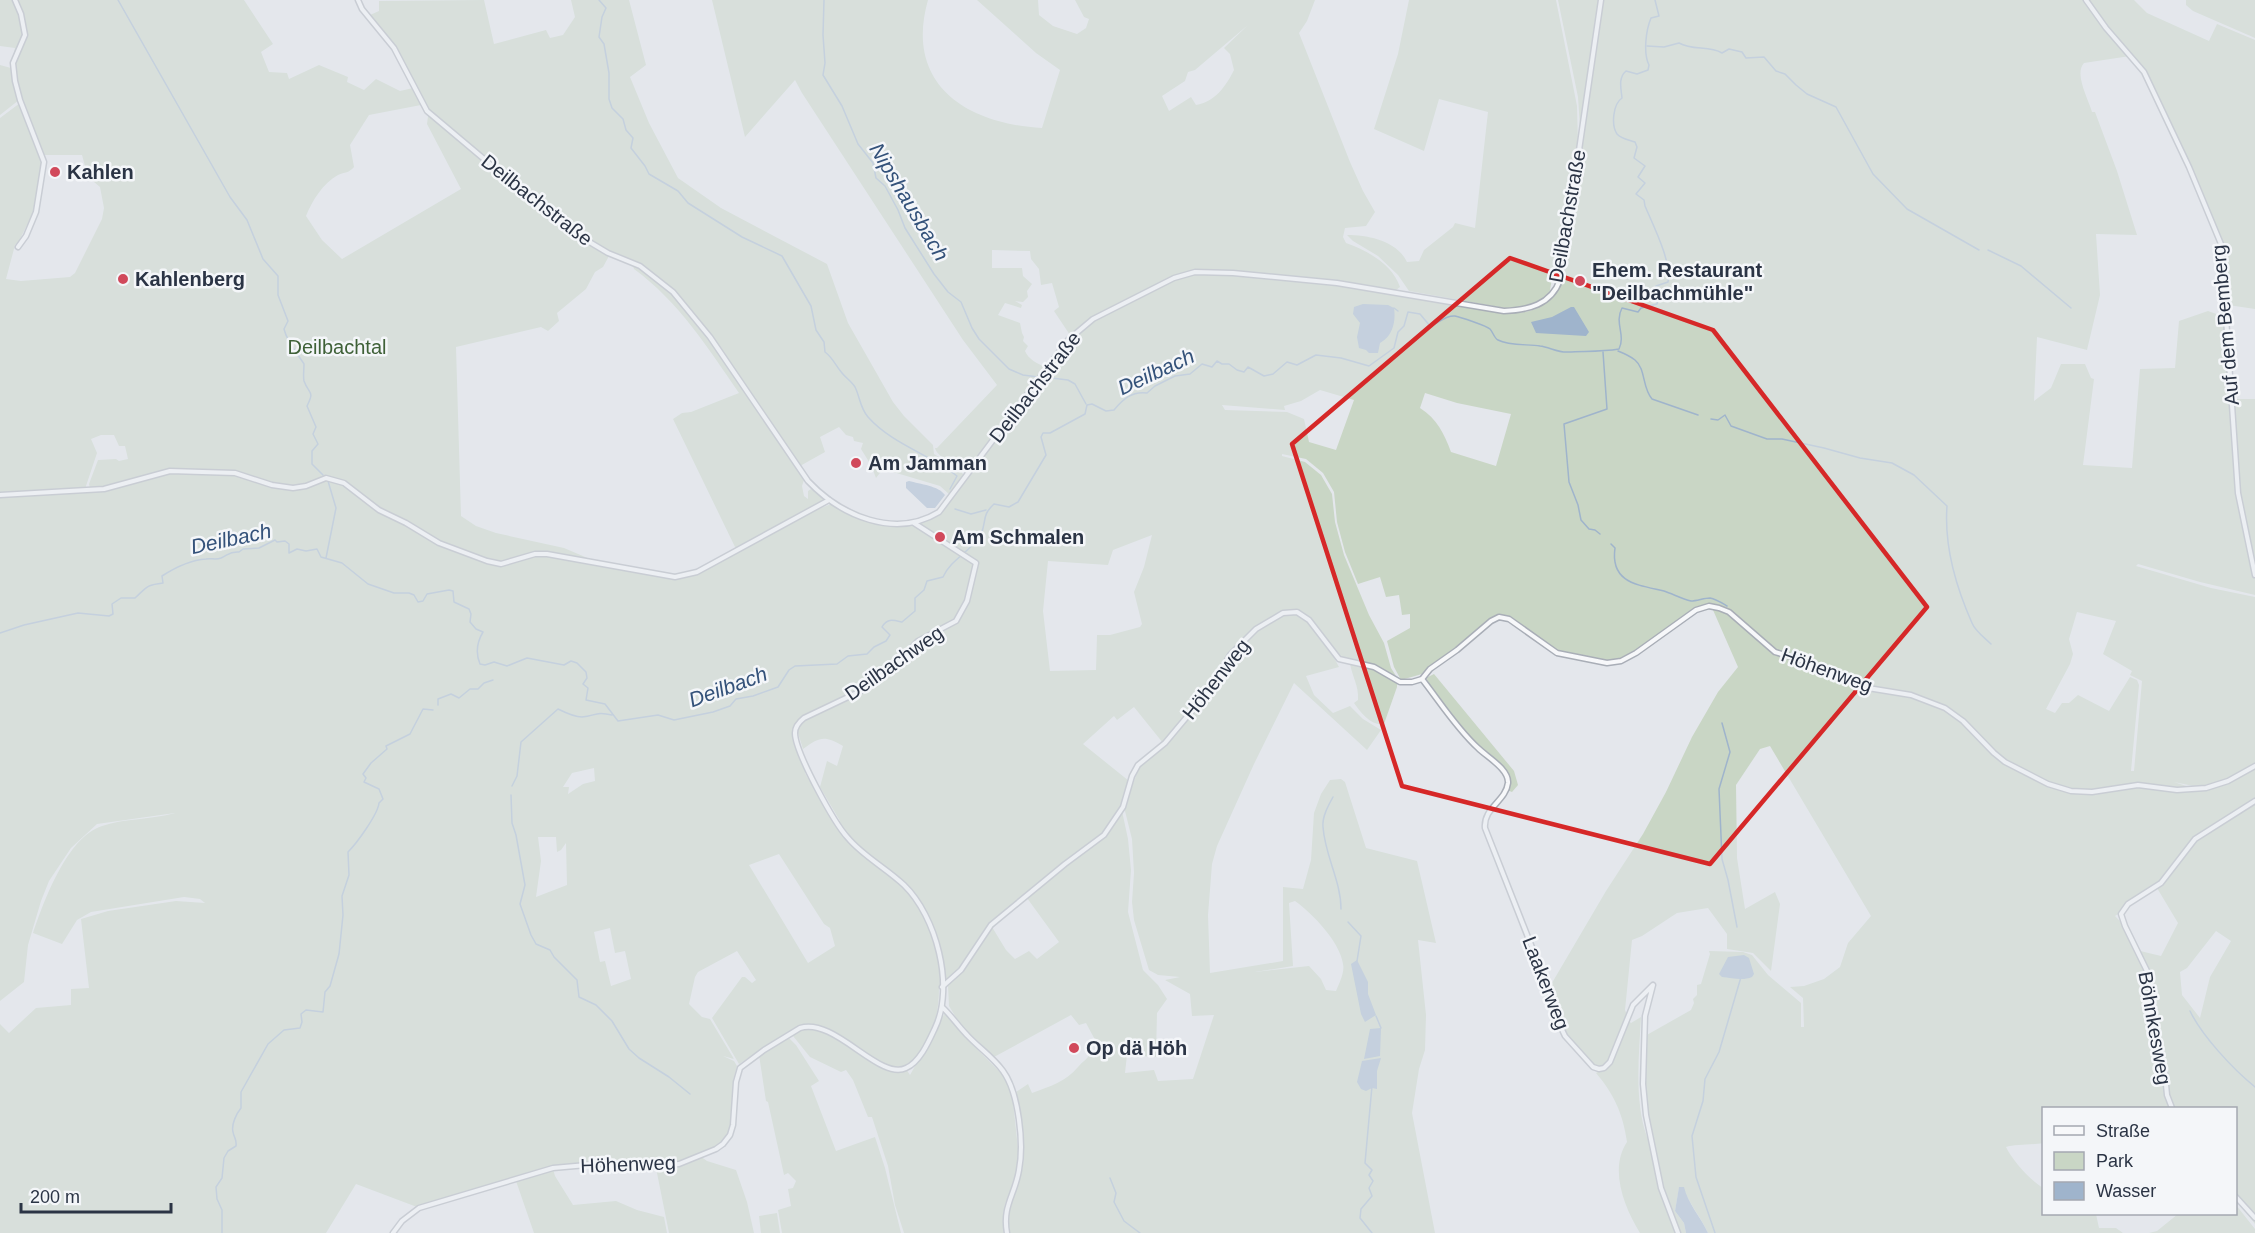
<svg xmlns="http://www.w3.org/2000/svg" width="2255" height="1233" font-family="Helvetica,sans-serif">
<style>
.green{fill:#c9d6c5;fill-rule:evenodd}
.water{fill:#9fb4cc}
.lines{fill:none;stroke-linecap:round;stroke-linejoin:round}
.stream{stroke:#9fb4cc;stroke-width:1.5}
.street-casing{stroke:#a9aeb7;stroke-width:7}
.street{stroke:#f7f8fa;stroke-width:4}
.marked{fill:none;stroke:#d62828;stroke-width:4.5;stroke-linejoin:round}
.poi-dot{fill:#d1495b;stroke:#f4f6f9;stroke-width:2}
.labels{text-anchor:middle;stroke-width:5;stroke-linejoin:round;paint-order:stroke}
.poi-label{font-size:20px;font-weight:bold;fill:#2b3445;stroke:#f4f6f9;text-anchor:start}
.street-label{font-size:20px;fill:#2b3445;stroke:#f4f6f9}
.park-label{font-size:20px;fill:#3f6138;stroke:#f4f6f9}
.water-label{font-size:21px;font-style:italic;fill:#34527a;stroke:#f4f6f9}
</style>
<rect width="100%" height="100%" fill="#e4e7ec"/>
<g class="green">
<path d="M0,0H244L273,44L261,52L269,72L287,73L289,79L319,65L348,77L347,82L364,90L376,79L400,91L413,88L421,105L369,115L350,145L354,167C349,173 345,172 338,175C323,183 312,201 306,216L322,240L342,259L461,189L427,124L429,109L397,48L370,15L379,11V1L484,0L494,44L546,30L550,38L563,35L575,17L571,0H629L646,65L630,77L649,123L678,178L721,208L827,264L848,323L893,402L904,416L933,445L934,454L961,471L964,476L950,495L940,486L883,469L876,478L871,465L861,449L863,443L854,441L853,437L846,435L839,427L820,437L825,452L800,466L712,336L674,290L645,266L604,248L601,252L609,256L603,267L595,272L586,289L557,313L559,321L548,331L541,327L456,347L461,516L476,526L496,533L564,548L604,565L684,577L703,570L781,528V526L736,549L673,419L682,413L691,412L739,393C708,348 679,302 634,269L633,266C673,270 778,441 804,480L802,486L804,496L808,499V491L811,489L824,498V501L808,510L809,513L831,504C869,522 910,542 945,506L1080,331L1097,319L1175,280L1194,275L1218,274L1340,285L1513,313C1537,313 1556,301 1562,277L1602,0H2084L2104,28L2130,56L2084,63C2074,74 2088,98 2092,112H2095L2117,171L2137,235L2096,234L2100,295L2087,350L2037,337L2034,401L2051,388L2061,364H2085L2091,378L2094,379L2083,465L2132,468L2140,369L2175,368L2179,321L2208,311L2222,316L2226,324L2236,489L2243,532L2247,527L2240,494L2233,399H2255V595L2200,582L2138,564L2136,566L2211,588L2255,597V764L2227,779L2198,787L2174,782L2202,791L2255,767V1224L2236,1199V1108H2173L2168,1095L2161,1042L2158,1043L2166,1096L2171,1108H2044L2043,1143C2033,1145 2014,1144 2006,1147C2012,1160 2031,1181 2043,1188L2044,1214H2096L2099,1228H2116L2123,1233H1708C1701,1217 1689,1204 1683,1187L1679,1188L1675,1211L1684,1223L1686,1233H1640C1624,1207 1609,1169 1627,1142C1623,1114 1614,1094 1596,1073L1610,1065L1629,1021L1631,1023L1641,1017C1639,1056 1634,1100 1647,1137L1651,1135C1642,1097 1645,1074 1645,1036L1691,1010L1694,1003L1693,999L1697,995V985L1701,984L1710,954L1709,951L1743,952L1752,955L1768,975L1801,1003V1027H1804L1803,998L1790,987L1804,986L1824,979L1840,967L1848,943L1871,916L1770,746L1760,749L1736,785L1737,858L1745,909L1775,892L1780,904L1771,971L1753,953L1727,949V934L1708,908L1677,913L1642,936L1632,940L1625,1010L1627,1015C1622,1030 1613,1071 1594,1066L1564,1032L1549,988L1606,891L1643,834L1666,792L1692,737L1718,692L1738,667L1713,610L1697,607L1636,652L1621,660L1607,662L1558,652L1508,617L1496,616L1422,674L1401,680L1394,667L1387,641L1410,628V614L1402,615L1399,595L1386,597L1380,577L1358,584L1345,552L1337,522L1334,492L1323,473L1306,459L1282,454V456L1305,462L1321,475L1332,494L1335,522L1344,555L1369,615L1384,643L1391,668L1396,676L1374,666L1340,657L1302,612L1288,610L1270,619L1272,623C1283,615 1293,610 1305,619L1331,652L1339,667L1306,676L1314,695L1333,713L1350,706L1363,719L1381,730L1367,750L1294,683L1254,764L1217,846L1212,864L1208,915L1210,973L1283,961V887L1303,889L1311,860L1314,813L1321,794L1330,780L1341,779L1345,782L1366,848L1417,861L1436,943L1418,940L1426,1015L1425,1050L1419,1069L1412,1113L1435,1233H1010C1005,1204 1014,1201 1021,1175C1028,1149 1020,1117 1016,1092L1028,1084L1032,1093C1051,1086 1065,1082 1078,1067C1083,1061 1088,1059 1091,1052L1097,1058L1100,1049L1086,1023L1079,1025L1071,1015L994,1057L960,1024L949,1006L948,985L966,967L992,927L1006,950L1015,959L1029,951L1037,959L1059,942L1027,898L1105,836L1122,811L1128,839L1131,870L1128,912L1143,970L1158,985L1167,999L1157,1013L1156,1057L1127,1055L1125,1073L1154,1070L1158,1081L1193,1079L1214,1015L1192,1016L1190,994L1165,980L1180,977L1158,975L1149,970L1134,920L1132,902L1134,873L1132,839L1124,807L1139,768L1170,741L1199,706L1197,703L1163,743L1134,707L1117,720L1114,716L1083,744L1129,781L1122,807L1103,834L1068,859L993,922L984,931L957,972L939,988C939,1016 931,1051 904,1066L910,1075L945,1013L969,1041L1003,1075L1012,1093L1019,1158L1017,1173L1005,1204L1003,1215L1005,1233H904L895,1205L888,1166L872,1117H868L853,1080L846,1070L841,1072L810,1057L789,1031L739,1064L712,1018L742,977H745L752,983L756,980L737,951L698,972L695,977L689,1004L702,1017L710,1019L734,1059L723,1056L734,1061L737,1066L733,1080V1117L729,1133L722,1143L686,1160L655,1164L600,1162L553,1166L417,1207L356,1184L326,1233H0V1024L9,1033L36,1008L71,1005V989L89,988L81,919L108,911L176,901L205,903L200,899L184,897L91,912L77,920L62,944L33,933C44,901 67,837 102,826C125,818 151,820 175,813L97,824L71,848L49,881L41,901L28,945L24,982L0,1001V496L104,490L139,479L178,472L233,474L272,486L298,488V486L272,482L236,472L200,469L170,470L108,486L90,488L89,484L98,460L116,459L119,461L128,459L125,446H119L114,435H101L91,439L97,453L85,489L0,493V118L20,103L40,151L43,167L39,195L34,211L19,241L15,245L6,279L21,281L70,277L75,273L102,219L104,208L100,187L88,177L82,155H44L21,99L19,98V100L0,115V65L11,68L15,48L0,46ZM1320,390L1354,400L1336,450L1309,442L1304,419L1287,412L1225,410L1222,405L1285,410L1284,406L1301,401ZM1425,393L1457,403L1511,414L1496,466L1451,452C1444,433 1437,419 1420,408ZM1152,535L1144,567L1134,592L1142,624L1140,627L1110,635H1097L1096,670L1050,671L1043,611L1048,561L1108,565L1113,550ZM2077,612L2116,621L2103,654L2132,671L2130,675L2142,681L2134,771H2131L2139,685L2137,680L2130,677L2109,711L2078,695L2069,703H2062L2055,713L2046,709L2070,664L2073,654L2069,639ZM799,726L798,733L803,749C820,737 824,735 843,746L837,766L827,761L820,787L840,821L835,823C830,813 826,801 819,792C814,786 809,781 805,773L808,771L796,734ZM594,768L595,781L583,784L568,794L569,787H563L572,773ZM538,837H556L557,852L561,850L566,843L567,885L536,897L541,861ZM2192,842L2193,843L2157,888L2178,923L2161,956L2136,950L2122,923L2115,916L2121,912L2127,903L2160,883ZM779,854L824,924L830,928L835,946L808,963L749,865ZM1295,901C1313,914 1340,942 1343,964C1345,972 1339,984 1336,991L1326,990L1321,979L1309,966L1255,972L1293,966L1289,903ZM610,928L615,953L625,951L631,979L611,986L605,961L600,962L594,932ZM2216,931L2231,941L2210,977L2200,1018L2182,995L2180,972L2187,968Z"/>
<path d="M712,0H928C904,84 966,124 1042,128L1060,70L1036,53L977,0H1038L1039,15L1053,26L1077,34L1086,28L1089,19L1084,17L1075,0H1315L1307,21L1299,33L1350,162L1363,191L1375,212L1366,226L1345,228L1343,237L1346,243C1367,250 1393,265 1400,287L1396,290L1337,281L1233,271L1194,270L1173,277L1092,317L1070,335L1054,311L1059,307L1052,283L1041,285L1039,269L1031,259L1030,251L992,250V268H1022L1023,276L1032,284L1027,291L1028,297L1023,302L1015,301L1022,305L1021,308L1005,303L998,315L1020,323L1022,333L1024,337L1023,341L1028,346L1025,351C1028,359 1038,364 1045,367L968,471C958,468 937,457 935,448H937L997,385L963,340L802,93L795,80L745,137ZM1248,25L1224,48L1230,54L1234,70C1226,86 1215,102 1196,105L1191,97L1169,111L1162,96L1185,81L1188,72L1195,70Z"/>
<path d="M1409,0H1556L1577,106L1578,144L1566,228L1561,230L1564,236L1559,248H1557L1549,296C1535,305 1521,309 1505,308L1409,291L1398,275L1378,256L1353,241L1347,235C1369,235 1397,241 1407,262L1419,261L1424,250L1453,227L1455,223L1475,228L1488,112L1439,99L1424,151L1374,129L1398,54Z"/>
<polygon points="1558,0 1598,0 1580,127 1578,97"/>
<polygon points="2088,0 2134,0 2147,13 2209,41 2217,24 2255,40 2255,309 2228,305 2221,241 2145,71 2106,27"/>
<polygon points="2186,0 2255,0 2255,38 2193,11 2186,5"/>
<path d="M1350,663L1374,668L1397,681V687L1384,724C1371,726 1361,713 1354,703L1358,700C1359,685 1352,677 1350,663Z"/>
<polygon points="1434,674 1514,771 1518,785 1512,792 1507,790 1508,777 1476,745 1429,684 1426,678"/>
<polygon points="789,1038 796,1045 819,1081 811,1086 836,1151 875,1137 885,1168 901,1233 782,1233 778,1210 791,1206 788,1189 793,1188 796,1181 788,1173 784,1175 768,1102 766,1101 759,1055"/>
<polygon points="700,1156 707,1161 736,1170 747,1202 754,1233 669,1233 656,1168 683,1165"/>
<polygon points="553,1169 555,1176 573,1205 616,1201 637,1210 664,1217 667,1233 534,1233 516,1181"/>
<polygon points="2236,1205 2255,1229 2255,1233 2149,1233 2157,1231 2178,1214 2236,1214"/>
<polygon points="777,1213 780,1233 761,1233 759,1216"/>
</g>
<g class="water">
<path d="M1363,304L1388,305L1394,308C1396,321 1393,336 1380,343L1378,353H1369L1366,350L1359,348L1357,337L1360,323L1353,314L1354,307Z"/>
<polygon points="1571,307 1574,307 1589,332 1586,336 1536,333 1531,322 1552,317"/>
<path d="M909,481C920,484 939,486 945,495L935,508H927L906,488V482Z"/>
<path d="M1744,955L1749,958L1754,974L1752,977C1743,981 1732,978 1722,977L1719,974L1728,957Z"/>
<polygon points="1357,960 1368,982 1368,994 1376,1015 1365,1022 1361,1014 1351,964"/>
<polygon points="1381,1028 1380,1056 1364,1059 1370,1029"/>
<polygon points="1381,1058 1377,1071 1377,1089 1372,1088 1366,1091 1361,1089 1357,1082 1362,1061"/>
<path d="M1679,1187H1684C1688,1204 1701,1217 1708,1233H1686L1684,1223L1675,1211Z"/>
</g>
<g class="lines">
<g class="stream">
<path d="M118,0L230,197L247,220L263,259L278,276V295L288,321L284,329C287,342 297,353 304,364C304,369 303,377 304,381C309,395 315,390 307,406L316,427L313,434L318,444L312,451V464L323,475"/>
<path d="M599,0L606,8L602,17L599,37L604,44L609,73V99L612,108L623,119L626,130L633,138L631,148L645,166L649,174L678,191L688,203L742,237L782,256L811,306L816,330L824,342L825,352C833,358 836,366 842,373C846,378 852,382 855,387C860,397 860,408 868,417C892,444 929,454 957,476L950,489"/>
<polyline points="824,0 823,35 825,63 823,75 842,106 858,144 873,163 876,178 885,186 898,210 905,228 934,274 948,292 961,302 972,328 979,339 1009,369 1023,375 1038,377"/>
<path d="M1647,46L1664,47L1679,43C1693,51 1709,45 1722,53L1729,49L1742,52L1746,58L1764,57L1776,71L1785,74L1796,85L1807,94L1836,107L1873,174L1907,209L1979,250"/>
<polyline points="1988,250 2021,266 2071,308"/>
<polyline points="1394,308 1398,311"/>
<path d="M1618,351C1623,353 1630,356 1635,360C1646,369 1642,388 1652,399L1698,415"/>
<polyline points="1043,377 1068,380 1075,384 1086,404"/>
<path d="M1711,419L1718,420L1725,415L1731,426L1767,439H1782L1824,448L1860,458L1892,463L1914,475L1947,506C1944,546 1956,587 1972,623C1975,631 1985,638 1991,644"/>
<polyline points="955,509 971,514 986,510"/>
<polyline points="1600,534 1595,530 1589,529 1581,520 1578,505 1569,482 1564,424 1607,409 1603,352"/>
<path d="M1611,544L1615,548C1610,583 1638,585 1664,591C1673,594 1682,599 1691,601C1697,601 1704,598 1710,598C1716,599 1722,603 1727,606"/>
<polyline points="326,558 336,508 328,481"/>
<path d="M0,633L24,625L78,613L109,616L113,614L112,604L121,598H135C147,587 146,585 163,583L162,576C176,567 190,560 206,559C211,558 216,560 221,558C228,555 230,551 239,552L243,549L259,548L275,540L277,542L285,541L289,544V553L297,549L306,551L317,549L321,557L342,563L368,584L394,593H409L414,595L418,602L423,601L427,594L449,590L453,591L454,602L469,609L471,614L470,622L476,629L483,632C477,642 475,652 480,664L485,665L494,662L507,666L527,658L564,665L571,661L577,663L586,672L587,678L583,684L588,688L586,700L605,704L618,721L658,715L674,720L713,712L730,706L736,699L753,696L778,687L789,670L795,666L837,664L848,656L867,654L874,647L886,641L890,635L882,627C887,618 893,620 902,622L915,611V598L924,590L927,581L943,577C951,559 972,551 981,534C987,521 981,516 994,504L1009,507L1018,502L1046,455L1041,437L1043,433H1050L1085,414L1087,405L1092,404L1106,411L1114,410C1123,399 1132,391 1147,393L1155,386L1175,376L1190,374L1202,364L1212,367L1217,361L1222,364H1229L1237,370L1244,372L1248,367L1264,376L1273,374L1287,362L1297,365L1316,355L1341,358L1369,366L1394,348L1398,332L1404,326L1408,312L1420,314L1430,326C1439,324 1444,315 1455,316C1460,317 1487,326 1490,329C1493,332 1494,338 1498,340C1509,346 1528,344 1540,346C1549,347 1559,353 1568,352C1585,351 1601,352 1619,349C1626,335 1614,323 1622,308L1638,312L1641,308L1657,304L1658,300L1655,292L1656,286L1668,282C1672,262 1653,225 1645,206L1644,200L1636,194L1645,183L1638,177L1645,166L1634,158L1637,147L1635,142C1630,140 1621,139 1617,134C1611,125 1613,104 1622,98C1621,88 1618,78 1626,71L1637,74L1648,70L1649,65C1643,53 1646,30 1651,18L1659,16L1655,0"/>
<polyline points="438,705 438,699 451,694 459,698 470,689 478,689 484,683 493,680"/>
<polyline points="1722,723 1730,752 1719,789 1722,859 1728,880 1737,927"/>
<path d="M512,786L517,776L521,742L558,709C566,713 574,717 582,717C596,716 595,711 612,715"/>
<polyline points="511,795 512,823 516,835 525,885 520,904 531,935 536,944 550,950 554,957 577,980 579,997 596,1005 612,1021 629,1049 639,1058 669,1077 690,1094"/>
<path d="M1333,797C1328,806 1322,817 1323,827C1325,856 1341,881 1341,909"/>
<polyline points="1348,922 1361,936 1357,961"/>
<path d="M2190,1011C2202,1036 2233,1069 2255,1087"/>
<polyline points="1376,1016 1381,1028"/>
<polyline points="1110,1178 1116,1193 1114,1202 1124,1221 1140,1233"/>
<path d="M222,1233V1210L217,1199L216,1187L222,1178L224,1158L228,1151L236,1146C237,1139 234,1138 233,1132C231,1124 237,1113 241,1108V1092L268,1044L284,1030L300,1028L302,1022L301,1014L306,1010L323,1012L325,992L330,986L339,954L343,915L342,896L349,875L348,852C357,843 378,814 379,803L383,799L379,789L364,782L366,778L363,774L371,763L387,749L386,746L410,734L423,709L433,710"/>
<polyline points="1372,1233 1360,1218 1361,1209 1372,1196 1369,1188 1373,1181 1369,1175 1372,1170 1365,1163 1372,1086"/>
<polyline points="1715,1233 1696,1177 1692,1136 1703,1101 1705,1079 1719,1052 1741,977"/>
</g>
<g class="street-casing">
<g id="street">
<polyline points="15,0 21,14 25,35 13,63 15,81 20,100 44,162 36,212 26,236 18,247"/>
<path d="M358,0L362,9L394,48L427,111L566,228L608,253L640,266L673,292L710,337L808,481C841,516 895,539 939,512L1068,340L1093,319L1174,278L1195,272L1233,273L1337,283L1504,311C1528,310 1551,305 1560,280L1601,0"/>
<polyline points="2086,0 2106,28 2144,72 2189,167 2221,244 2238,493 2255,575"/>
<polyline points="0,495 104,489 170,471 235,473 272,485 293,488 306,486 326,478 344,483 379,510 406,523 439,543 487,561 501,564 535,554 547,554 675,577 697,572 829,500"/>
<path d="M1422,679C1440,702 1457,729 1478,748C1487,757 1509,769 1508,783C1506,801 1483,808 1485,828L1548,988L1557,1019L1565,1036L1593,1067L1599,1069L1604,1068L1610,1062L1633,1005L1653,985L1645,1016L1643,1084L1646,1115L1661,1188L1678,1233"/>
<polyline points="942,987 961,970 991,925 1065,864 1104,835 1123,807 1132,776 1138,765 1165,743 1206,694 1230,655 1256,629 1283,613 1297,612 1309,620 1339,659 1374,667 1400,682 1412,682 1422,679 1430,669 1457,650 1491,621 1499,617 1509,619 1557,653 1607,663 1621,661 1636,653 1696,610 1709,606 1719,608 1729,612 1775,652 1798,659 1868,688 1911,695 1945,708 1963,721 1994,753 2005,762 2048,784 2071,791 2092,792 2138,785 2177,790 2206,788 2228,781 2255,766"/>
<path d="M942,1007C951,1015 958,1026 967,1035C978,1047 993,1057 1003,1071C1019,1093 1024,1144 1019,1170C1015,1195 1002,1206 1007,1233"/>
<polyline points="2172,1108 2167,1095 2165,1074 2160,1053 2149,975 2125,926 2121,914 2128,904 2161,883 2195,839 2255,801"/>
<polyline points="2236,1197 2255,1218"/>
<path d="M393,1233L402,1221L419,1208L553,1168L609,1163L655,1166L679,1164L716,1149L723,1144L730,1135L733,1125L736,1082L740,1068L764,1050L800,1028C835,1017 879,1081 906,1068C920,1062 929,1041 935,1028C955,986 936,916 904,885C886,868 863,856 848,838C834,823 795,752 795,733C795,726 799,722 804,718L865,689L891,669L918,641L956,621L967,601L976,563L914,523"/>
</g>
</g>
<use href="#street" class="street"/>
</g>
<path d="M0 0H2255V1233H0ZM1510,258L1713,330L1927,607L1710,864L1402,786L1292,444Z" fill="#e4e7ec" fill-opacity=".55" fill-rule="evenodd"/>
<path class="marked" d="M1510,258L1713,330L1927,607L1710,864L1402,786L1292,444Z"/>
<g class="poi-dot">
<circle cx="55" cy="172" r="6"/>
<circle cx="123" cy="279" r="6"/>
<circle cx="1580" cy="281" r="6"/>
<circle cx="856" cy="463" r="6"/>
<circle cx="940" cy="537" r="6"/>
<circle cx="1074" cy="1048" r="6"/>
</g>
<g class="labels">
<g class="poi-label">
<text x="67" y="179">Kahlen</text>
<text x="1592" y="277">Ehem. Restaurant<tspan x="1592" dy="23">"Deilbachmühle"</tspan></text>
<text x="135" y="286">Kahlenberg</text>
<text x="868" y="470">Am Jamman</text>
<text x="952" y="544">Am Schmalen</text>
<text x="1086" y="1055">Op dä Höh</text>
</g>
<g class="street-label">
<text transform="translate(537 200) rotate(38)" y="7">Deilbachstraße</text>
<text transform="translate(1567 216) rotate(-80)" y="7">Deilbachstraße</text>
<text transform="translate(2225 325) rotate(-95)" y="7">Auf dem Bemberg</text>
<text transform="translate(1035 387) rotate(-52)" y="7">Deilbachstraße</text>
<text transform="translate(894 663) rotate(-35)" y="7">Deilbachweg</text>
<text transform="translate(1827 670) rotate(20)" y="7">Höhenweg</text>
<text transform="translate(1216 679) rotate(-52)" y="7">Höhenweg</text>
<text transform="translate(1546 983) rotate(69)" y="7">Laakerweg</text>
<text transform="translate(2155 1028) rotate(80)" y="7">Böhnkesweg</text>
<text transform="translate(628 1164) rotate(-2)" y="7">Höhenweg</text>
</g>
<g class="park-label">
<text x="337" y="354">Deilbachtal</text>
</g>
<g class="water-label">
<text transform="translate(909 202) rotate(59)" y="7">Nipshausbach</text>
<text transform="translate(1156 372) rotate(-25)" y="7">Deilbach</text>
<text transform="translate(231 539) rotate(-12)" y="7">Deilbach</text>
<text transform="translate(728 687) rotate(-20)" y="7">Deilbach</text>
</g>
</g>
<rect x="2042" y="1107" width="195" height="108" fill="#f4f6f9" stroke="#a4a8b1" stroke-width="1.5"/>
<rect x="2054" y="1126" width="30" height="9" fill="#f7f8fa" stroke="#a4a8b1" stroke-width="1.5"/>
<text x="2096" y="1137" font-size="18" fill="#2b3445">Straße</text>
<rect x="2054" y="1152" width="30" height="18" fill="#c9d6c5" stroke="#a4a8b1" stroke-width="1.5"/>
<text x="2096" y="1167" font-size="18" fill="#2b3445">Park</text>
<rect x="2054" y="1182" width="30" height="18" fill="#9fb4cc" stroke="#a4a8b1" stroke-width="1.5"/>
<text x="2096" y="1197" font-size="18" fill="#2b3445">Wasser</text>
<path d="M21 1203v9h150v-9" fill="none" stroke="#2b3445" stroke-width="3"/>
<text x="30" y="1203" font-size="18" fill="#2b3445" stroke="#f4f6f9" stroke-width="4.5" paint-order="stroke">200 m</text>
</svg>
